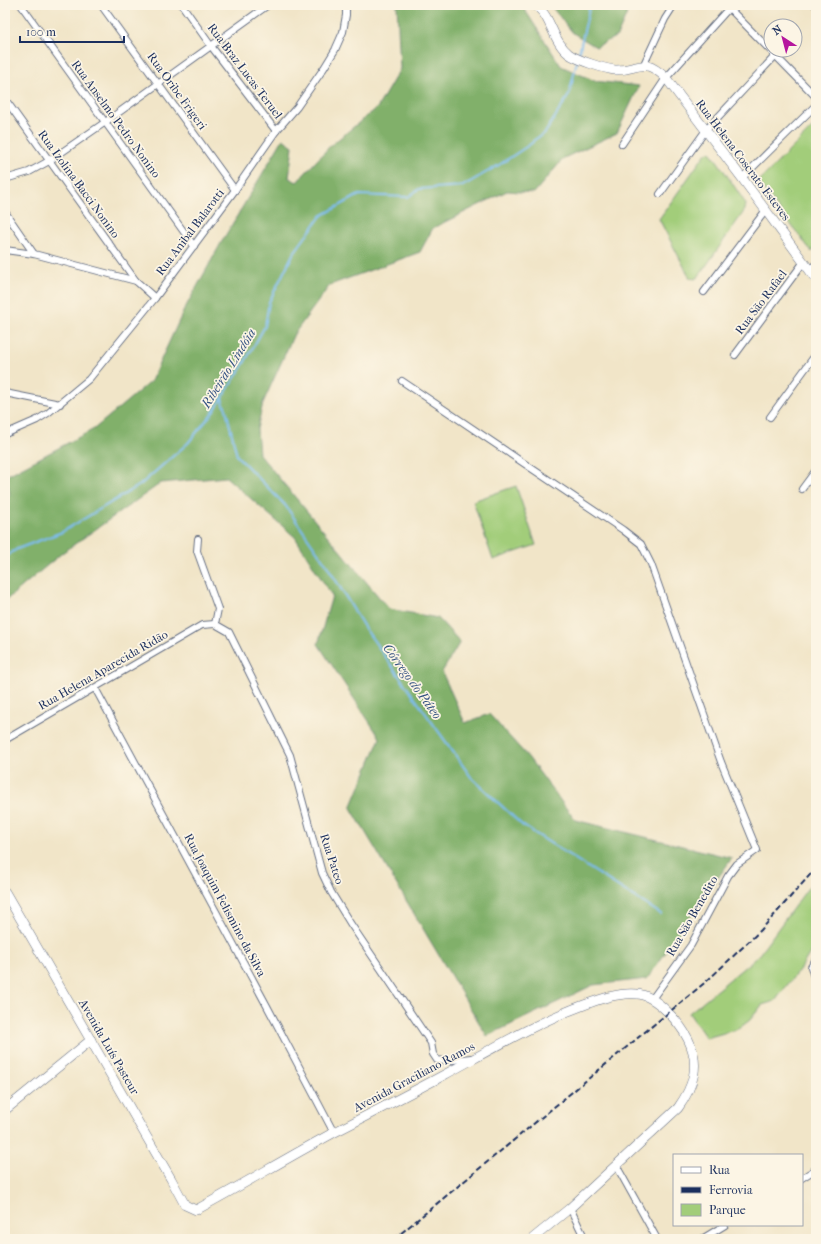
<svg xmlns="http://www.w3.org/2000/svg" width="821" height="1244" font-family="'IM FELL French Canon',serif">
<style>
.green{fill:#a2cd7a;stroke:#5e7e6c}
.forest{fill:#81b06a;stroke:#4e7064}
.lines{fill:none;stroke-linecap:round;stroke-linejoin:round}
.stream{stroke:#7ebdf2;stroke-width:2}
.street-casing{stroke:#666f83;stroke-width:8}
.secondary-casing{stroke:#666f83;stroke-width:10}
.street{stroke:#fff;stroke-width:6}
.secondary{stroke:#fff;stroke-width:9}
.rail{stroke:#1b2f5e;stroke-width:2;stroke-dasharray:6 3;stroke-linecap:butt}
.labels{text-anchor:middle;stroke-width:3.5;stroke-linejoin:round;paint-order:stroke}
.street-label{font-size:12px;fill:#1b2f5e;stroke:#fcf5e5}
.water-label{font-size:13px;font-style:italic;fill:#345283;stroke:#fcf5e5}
</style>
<rect width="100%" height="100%" fill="#fcf5e5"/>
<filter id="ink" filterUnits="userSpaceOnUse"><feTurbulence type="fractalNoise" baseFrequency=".025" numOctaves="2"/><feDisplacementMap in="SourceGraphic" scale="8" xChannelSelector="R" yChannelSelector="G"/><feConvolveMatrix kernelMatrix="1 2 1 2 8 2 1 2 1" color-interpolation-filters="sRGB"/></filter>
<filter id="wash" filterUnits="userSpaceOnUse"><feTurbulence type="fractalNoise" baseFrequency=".012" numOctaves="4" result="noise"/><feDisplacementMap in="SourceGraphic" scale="16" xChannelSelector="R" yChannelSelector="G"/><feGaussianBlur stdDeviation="0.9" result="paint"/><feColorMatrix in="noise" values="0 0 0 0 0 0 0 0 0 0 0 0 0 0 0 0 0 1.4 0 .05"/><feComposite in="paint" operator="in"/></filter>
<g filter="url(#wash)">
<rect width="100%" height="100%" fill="#f1e5c8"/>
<g class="green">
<polygon points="816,124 816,248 812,252 758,182"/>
<polygon points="710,152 718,162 746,204 745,210 699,276 695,279 690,278 659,219 706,153"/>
<polygon points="516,486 536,545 493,560 473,501"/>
<polygon points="816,877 816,943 802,966 775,1001 762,1005 750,1020 738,1029 706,1038 689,1013 758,956"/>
</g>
<g class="forest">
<polygon points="397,5 520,5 525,10 561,66 595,81 639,86 617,133 564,158 534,193 507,191 433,228 420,252 330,285 294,334 263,403 257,429 259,454 389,609 438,618 460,642 442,672 465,723 489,714 528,757 575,820 732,858 647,979 593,985 487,1036 351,808 380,738 318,644 332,596 295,537 226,477 161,483 62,553 5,601 5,497 10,495 6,476 94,429 151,381 184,310 221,243 283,139 293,146 289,178 297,182 330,146 377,108 400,69"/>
<polygon points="550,5 629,5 626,16 617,36 596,47 573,33"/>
</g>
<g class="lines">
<g class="stream">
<polyline points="578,57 590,5"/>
<polyline points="222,399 226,409 237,456 285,505 326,564 364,627 471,777 522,825 661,914"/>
<polyline points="5,557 17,549 62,532 140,485 188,443 214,411 243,365 265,326 269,302 293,254 321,216 359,195 408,197 419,189 463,186 499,165 532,143 534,140 545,133 569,95 577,61"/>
</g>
</g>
</g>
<g filter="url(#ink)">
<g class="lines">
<g class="street-casing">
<g id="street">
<polyline points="21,5 194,246"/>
<polyline points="101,5 235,190"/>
<polyline points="182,5 211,46 276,131"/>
<polyline points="726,5 816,97"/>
<polyline points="815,5 816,6"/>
<polyline points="644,64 665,19 674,5"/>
<polyline points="5,99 136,281"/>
<polyline points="622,144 666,78 729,8"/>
<polyline points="742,178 816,105"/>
<polyline points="5,179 29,172 49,161 104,123 268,5"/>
<polyline points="660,194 706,130 776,55"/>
<polyline points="5,212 34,254"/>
<polyline points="5,250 34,254 136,281 155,298"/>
<polyline points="809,270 816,264"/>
<polyline points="704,292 766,210"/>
<polyline points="735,355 803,263"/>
<polyline points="402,381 623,530 641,544 651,564 721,762 757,850 737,864 728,876 691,945 652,999"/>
<polyline points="5,393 60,404"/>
<polyline points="770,417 816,354"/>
<polyline points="5,434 37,420 48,413 89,379 155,298 235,190 276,131 297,107 324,68 335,50 343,32 346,15 346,5"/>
<polyline points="802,489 816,470"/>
<polyline points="198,539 197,551 218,609 215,624"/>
<polyline points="215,624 229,632 290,755 322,873 331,892 350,923 431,1043 433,1054 437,1060 445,1061 471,1058"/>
<polyline points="95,688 267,1006 334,1133"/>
<polyline points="5,740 202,625 215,624"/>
<polyline points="816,959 811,967 816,983"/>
<polyline points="616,1165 657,1239"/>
<polyline points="802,1178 816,1169"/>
<polyline points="570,1208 585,1239"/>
<polyline points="702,1239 725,1225"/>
</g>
</g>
<g class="secondary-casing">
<g id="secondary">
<path d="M536,5C540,9 544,13 546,17C553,29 557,45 569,54C577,60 605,69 615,70C640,71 641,55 666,78L742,178L816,279"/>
<path d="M5,892L171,1179L185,1205L196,1210C242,1185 287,1158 333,1133C370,1114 407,1095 444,1075C490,1050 535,1023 584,1005C600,999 620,992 637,994C656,995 680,1023 688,1039C701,1065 693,1087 678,1108L570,1208L532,1239"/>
<polyline points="5,1110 91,1040"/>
</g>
</g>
<use href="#street" class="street"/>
<use href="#secondary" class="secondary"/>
<polyline class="rail" points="394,1239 708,980 761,930 816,868"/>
</g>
</g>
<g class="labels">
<g class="street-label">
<text transform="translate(245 71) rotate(53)" y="4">Rua Braz Lucas Teruel</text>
<text transform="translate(177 91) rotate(54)" y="4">Rua Oribe Frigeri</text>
<text transform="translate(116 119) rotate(54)" y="4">Rua Anselmo Pedro Nonino</text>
<text transform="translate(743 160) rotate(53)" y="4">Rua Helena Coscrato Esteves</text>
<text transform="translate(79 184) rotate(54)" y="4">Rua Izolina Bacci Nonino</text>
<text transform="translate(190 232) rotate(-53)" y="4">Rua Anibal Balarotti</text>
<text transform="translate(761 302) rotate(-53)" y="4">Rua São Rafael</text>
<text transform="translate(103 670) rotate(-30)" y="4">Rua Helena Aparecida Ridão</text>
<text transform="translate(332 859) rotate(72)" y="4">Rua Pateo</text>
<text transform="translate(225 905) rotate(62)" y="4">Rua Joaquim Felismino da Silva</text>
<text transform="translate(692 916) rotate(-60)" y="4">Rua São Benedito</text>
<text transform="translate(109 1047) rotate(60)" y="4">Avenida Luís Pasteur</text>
<text transform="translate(414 1077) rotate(-28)" y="4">Avenida Graciliano Ramos</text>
</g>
<g class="water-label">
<text transform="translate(228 368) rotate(-58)" y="5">Ribeirão Lindóia</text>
<text transform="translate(413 681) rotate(54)" y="5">Córrego do Páteo</text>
</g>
</g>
<rect width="821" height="1244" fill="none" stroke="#fcf5e5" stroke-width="20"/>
<rect x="673" y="1154" width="130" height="72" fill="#fcf5e5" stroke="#a2a6af"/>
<rect x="681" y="1167" width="20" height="6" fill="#ffffff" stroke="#a2a6af"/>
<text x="709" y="1174" font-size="12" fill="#1b2f5e">Rua</text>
<rect x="681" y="1187" width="20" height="6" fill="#1b2f5e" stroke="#a2a6af"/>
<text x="709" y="1194" font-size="12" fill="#1b2f5e">Ferrovia</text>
<rect x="681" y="1204" width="20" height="12" fill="#a2cd7a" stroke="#a2a6af"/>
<text x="709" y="1214" font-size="12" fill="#1b2f5e">Parque</text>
<g transform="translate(783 38) rotate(324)"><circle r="19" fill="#fcf5e5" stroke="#a2a6af"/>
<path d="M0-3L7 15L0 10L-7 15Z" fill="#b5179e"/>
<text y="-6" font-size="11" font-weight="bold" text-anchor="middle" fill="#1b2f5e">N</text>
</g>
<path d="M20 36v6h104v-6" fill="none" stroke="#1b2f5e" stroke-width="2"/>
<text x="26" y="36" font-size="12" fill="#1b2f5e" stroke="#fcf5e5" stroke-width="3" paint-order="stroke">100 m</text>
</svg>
